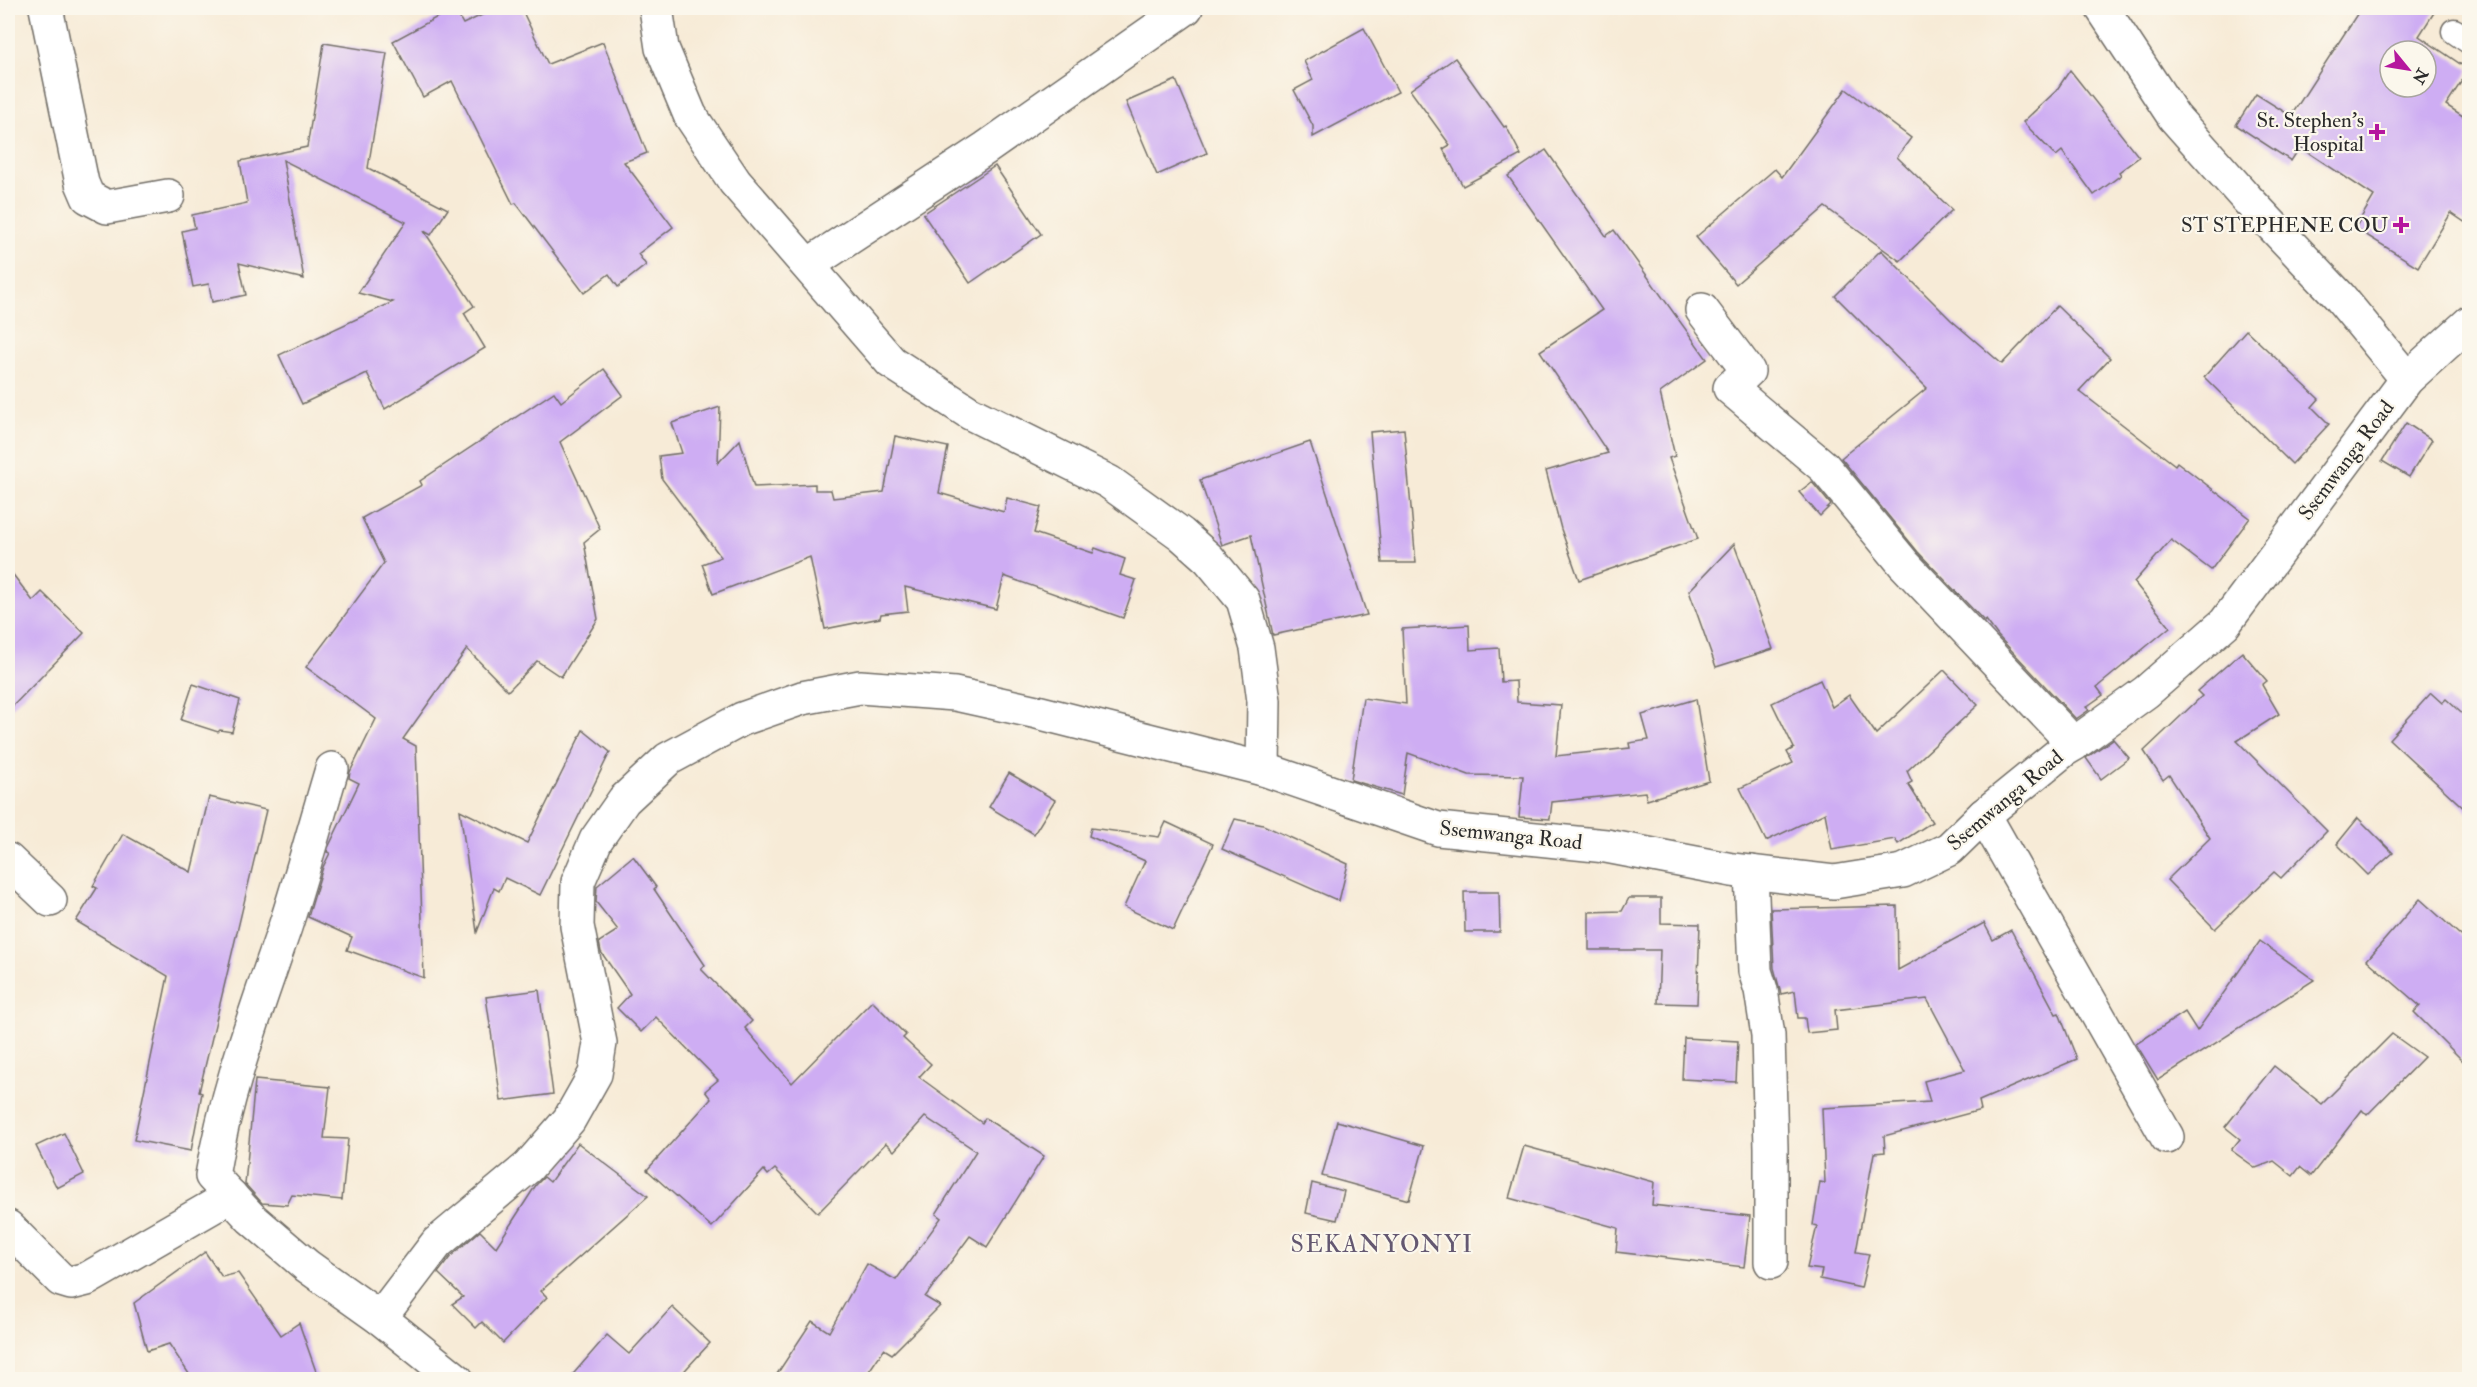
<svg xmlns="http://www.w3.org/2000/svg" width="2477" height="1387" font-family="'IM FELL Double Pica',serif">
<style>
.building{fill:#ceadf3;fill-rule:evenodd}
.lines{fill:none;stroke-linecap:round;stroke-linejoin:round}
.lane-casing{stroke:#726e67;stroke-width:27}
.street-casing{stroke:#726e67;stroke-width:36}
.lane{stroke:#fff;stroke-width:24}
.street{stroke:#fff;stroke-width:33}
.poi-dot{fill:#b5179e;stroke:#fbf7ec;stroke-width:2}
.labels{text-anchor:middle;stroke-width:4.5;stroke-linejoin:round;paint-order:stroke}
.poi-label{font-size:21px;fill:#2b2b2b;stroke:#fbf7ec;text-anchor:end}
.street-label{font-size:21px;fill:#2b2b2b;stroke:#fbf7ec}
.quarter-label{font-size:24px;letter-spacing:1.5px;fill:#645871;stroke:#fbf7ec}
</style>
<rect width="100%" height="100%" fill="#fbf7ec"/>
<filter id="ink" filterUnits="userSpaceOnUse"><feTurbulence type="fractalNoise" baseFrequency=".0167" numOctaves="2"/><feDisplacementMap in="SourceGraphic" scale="12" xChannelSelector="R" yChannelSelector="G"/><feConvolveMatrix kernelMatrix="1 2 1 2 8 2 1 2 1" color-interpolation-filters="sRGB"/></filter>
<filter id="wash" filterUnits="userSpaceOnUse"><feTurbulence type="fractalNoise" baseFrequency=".008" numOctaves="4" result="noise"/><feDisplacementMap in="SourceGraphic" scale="24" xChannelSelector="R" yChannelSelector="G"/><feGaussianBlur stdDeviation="1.35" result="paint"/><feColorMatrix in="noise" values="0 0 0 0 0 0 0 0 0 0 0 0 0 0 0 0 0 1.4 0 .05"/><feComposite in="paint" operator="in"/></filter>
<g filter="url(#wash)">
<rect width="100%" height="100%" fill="#f7ebd7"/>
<g id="blocks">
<g class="building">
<polygon points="454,8 463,24 497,8 521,8 548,64 603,42 647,153 624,162 673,227 638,254 646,265 618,287 609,274 584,293 516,203 513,204 452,81 423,97 393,41"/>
<path d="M2361,8H2437L2419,36L2469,70L2446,105L2469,120V225L2451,213L2418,267L2355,228L2374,196L2300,147L2291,161L2236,125L2256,94L2291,116ZM2390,51H2426V87H2390Z"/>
<polygon points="1364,28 1398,92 1313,137 1313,126 1294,90 1313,80 1304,61"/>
<polygon points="324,43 387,53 368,168 448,209 431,235 424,231 474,306 464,313 485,348 385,409 367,373 302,404 279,355 393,302 358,293 406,222 283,160 304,279 239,263 246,295 212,302 209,284 193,287 182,231 195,228 192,215 247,203 240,161 307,147"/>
<polygon points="1455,58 1504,127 1506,126 1521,155 1463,186 1443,149 1450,145 1410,90"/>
<polygon points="2070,70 2139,157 2119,172 2121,175 2094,195 2062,151 2056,156 2023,122 2056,91"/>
<polygon points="1176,80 1207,153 1157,175 1126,102"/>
<polygon points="1846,89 1911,138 1897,157 1952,210 1900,261 1825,207 1736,284 1696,237 1775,169 1782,177"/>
<polygon points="1546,150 1606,236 1614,230 1707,359 1660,393 1675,456 1669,458 1698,539 1579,580 1561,529 1546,471 1608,453 1540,351 1602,310 1508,176"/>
<polygon points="995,166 1041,234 970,283 923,214"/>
<polygon points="1881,250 1951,320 2002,364 2057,306 2110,358 2079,391 2175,465 2177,462 2250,518 2211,570 2171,540 2134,582 2170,627 2097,687 2103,695 2086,707 2089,710 2076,719 1998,636 1986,620 1985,622 1918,552 1841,458 1927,388 1835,296"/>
<polygon points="2246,330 2319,399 2312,407 2329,424 2292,464 2204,377"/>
<polygon points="604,369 623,395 560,442 600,529 584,542 598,619 561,677 537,661 508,691 467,649 403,739 416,746 424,978 347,950 352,937 308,917 323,867 330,853 327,852 328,848 359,783 349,778 350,772 376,719 306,667 384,563 362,518 422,485 420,481 554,392 561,402"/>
<polygon points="720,407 718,463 740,440 754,487 815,484 815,490 831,490 833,498 884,492 895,436 948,447 939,493 1004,512 1007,498 1041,507 1034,533 1093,553 1095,548 1125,559 1120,575 1136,580 1123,618 1004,576 996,609 905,587 908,611 881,614 880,618 825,629 810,557 713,594 702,564 721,557 662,479 659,456 682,453 672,423"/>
<polygon points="2406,423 2432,440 2409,477 2382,461"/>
<polygon points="1404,429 1416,563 1382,563 1370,432"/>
<polygon points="1310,442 1367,615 1273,635 1251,535 1222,545 1200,480"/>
<polygon points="1812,482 1831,505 1820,516 1799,492"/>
<polygon points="1734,544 1773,649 1716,667 1689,591"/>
<polygon points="8,568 33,601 42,592 84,633 8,711"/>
<polygon points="1469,625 1470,650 1499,648 1501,682 1516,681 1517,702 1561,705 1556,756 1630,748 1629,743 1649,740 1642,715 1696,699 1709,781 1647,800 1645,792 1552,802 1550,819 1519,817 1523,776 1469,775 1408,753 1402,795 1351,780 1363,698 1406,704 1402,629"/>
<polygon points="2242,652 2267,681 2262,685 2279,714 2237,741 2327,831 2281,878 2274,872 2215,929 2167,880 2210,838 2169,775 2163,780 2144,751 2202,696 2197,691"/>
<polygon points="1944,670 1978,705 1907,771 1912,782 1908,784 1932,822 1898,844 1895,839 1832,850 1825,813 1766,841 1740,788 1793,763 1787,752 1794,748 1772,703 1820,680 1832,707 1849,695 1876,734"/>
<polygon points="193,684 240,700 232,732 220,730 218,732 181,720"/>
<polygon points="2431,693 2442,703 2446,699 2469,720 2469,813 2389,739"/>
<polygon points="583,730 610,752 540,895 505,878 499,891 494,888 477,932 460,810 527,843"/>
<polygon points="2113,739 2129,758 2101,779 2086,758"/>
<polygon points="1009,773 1055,800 1034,834 989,807"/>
<polygon points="209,797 266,810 199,1092 202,1093 191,1151 134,1140 168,976 76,921 97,888 93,886 123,834 191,872"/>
<polygon points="2358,818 2393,853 2368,875 2337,844"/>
<polygon points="1235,819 1263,825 1348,864 1339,901 1222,849"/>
<polygon points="1166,822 1213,844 1173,930 1124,907 1145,861 1089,836 1091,828 1159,837"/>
<polygon points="633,856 656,887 654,889 705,965 701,969 752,1021 745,1028 792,1083 872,1001 906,1035 903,1038 931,1064 919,1077 982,1123 985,1118 1044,1156 987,1247 970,1236 925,1297 940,1306 892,1354 884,1349 863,1380 773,1380 812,1321 829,1332 867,1264 896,1280 941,1218 936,1214 976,1151 925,1117 894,1151 886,1143 818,1213 775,1169 768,1175 764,1170 712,1227 683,1202 647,1170 711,1099 705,1091 718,1080 656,1017 641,1032 617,1008 630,994 601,952 599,942 618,930 596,902 597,886"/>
<polygon points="1464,892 1499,892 1500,932 1465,932"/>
<polygon points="1629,898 1661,898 1661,923 1700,924 1697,1004 1658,1003 1660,950 1589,950 1589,912 1622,911"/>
<polygon points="2420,899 2469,943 2469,1067 2414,1012 2420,1006 2367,960"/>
<polygon points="1897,906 1898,970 1984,923 1993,940 2011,930 2056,1014 2059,1013 2077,1059 1979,1101 1981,1110 1884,1136 1885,1152 1874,1153 1856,1252 1869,1254 1861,1288 1820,1279 1822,1270 1807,1268 1817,1226 1813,1225 1820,1182 1825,1183 1822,1108 1930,1102 1924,1081 1965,1070 1927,999 1835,1010 1837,1030 1807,1033 1805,1018 1798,1018 1795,991 1781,994 1774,968 1771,909"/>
<polygon points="2260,941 2314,980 2158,1080 2136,1044 2185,1012 2197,1031"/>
<polygon points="539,990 553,1094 501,1101 486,997"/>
<polygon points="2392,1034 2424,1057 2367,1115 2362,1110 2311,1176 2300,1167 2293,1176 2274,1161 2256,1168 2231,1150 2240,1139 2225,1127 2274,1066 2322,1104"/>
<polygon points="1684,1038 1738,1041 1736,1082 1682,1079"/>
<polygon points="255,1080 330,1087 324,1138 348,1139 342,1200 292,1195 287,1205 262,1203 245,1184"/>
<polygon points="1337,1121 1424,1146 1409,1200 1322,1176"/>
<polygon points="64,1133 84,1174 57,1188 36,1146"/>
<polygon points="578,1143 648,1196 541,1291 547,1297 503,1343 482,1322 476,1328 452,1304 463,1297 438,1273 451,1256 480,1231 496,1247 536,1185 544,1177 550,1182"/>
<polygon points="1524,1146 1654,1182 1652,1205 1750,1216 1744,1267 1616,1252 1618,1228 1509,1198"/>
<polygon points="1312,1183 1344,1191 1337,1220 1306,1213"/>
<polygon points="205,1252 222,1277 238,1273 281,1335 299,1323 319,1380 193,1380 169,1344 147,1351 134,1303"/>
<polygon points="672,1307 710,1343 676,1380 568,1380 607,1335 629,1354"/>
</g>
</g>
</g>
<g filter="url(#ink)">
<use href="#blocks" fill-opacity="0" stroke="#726e67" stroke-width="1.5"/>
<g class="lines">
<g class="lane-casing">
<polyline id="lane" points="2454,31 2470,42"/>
</g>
<g class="street-casing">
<g id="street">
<polyline points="46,8 82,183 88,197 107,207 168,196"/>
<polyline points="656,8 662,48 690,115 735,182 891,362 970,413 1109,482 1181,534 1209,559 1243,600 1257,648 1264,701 1263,769"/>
<polyline points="2102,8 2174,117 2247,199 2339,296 2407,379"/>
<polyline points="808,265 986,148 1186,8"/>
<polyline points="1702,310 1748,371 1730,388 1824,467 1904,564 2074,744"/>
<path d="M332,769C316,822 302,875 285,927C257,1009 226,1090 212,1176L251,1218L307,1266L380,1318L457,1380"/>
<polyline points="1984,815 2167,1137"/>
<polyline points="8,860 50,900"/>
<polyline points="1751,872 1755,971 1761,990 1768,1035 1771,1148 1771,1262"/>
<polyline points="8,1227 61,1280 71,1283 87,1279 231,1196"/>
<polyline points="380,1318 437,1243 528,1167 569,1120 595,1074 600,1043 577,926 578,882 596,840 624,800 668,759 742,719 802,698 860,687 955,694 1037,712 1263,769 1438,829 1606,846 1732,870 1834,882 1903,871 1949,849 1984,815 2064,750 2074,744 2146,692 2225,623 2407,379 2470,322"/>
</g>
</g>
<use href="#lane" class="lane"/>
<use href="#street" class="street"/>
</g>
</g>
<g class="poi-dot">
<path d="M2374 123h6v6h6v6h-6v6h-6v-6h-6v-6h6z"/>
<path d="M2398 216h6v6h6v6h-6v6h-6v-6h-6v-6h6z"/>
</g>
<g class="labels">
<g class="poi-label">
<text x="2364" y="127">St. Stephen's<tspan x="2364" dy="24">Hospital</tspan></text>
<text x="2388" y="232">ST STEPHENE COU</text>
</g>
<g class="street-label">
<text transform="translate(2346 460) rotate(-53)" y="7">Ssemwanga Road</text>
<text transform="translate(2005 800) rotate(-40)" y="7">Ssemwanga Road</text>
<text transform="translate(1511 835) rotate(6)" y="7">Ssemwanga Road</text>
</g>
<g class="quarter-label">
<text x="1382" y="1252">SEKANYONYI</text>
</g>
</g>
<rect width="2477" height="1387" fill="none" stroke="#fbf7ec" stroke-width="30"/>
<g transform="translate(2408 69) rotate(120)"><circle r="28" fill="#fbf7ec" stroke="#a8a59f" stroke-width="1.5"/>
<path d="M0-4.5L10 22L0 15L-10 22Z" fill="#b5179e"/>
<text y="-9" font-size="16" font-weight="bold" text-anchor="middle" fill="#2b2b2b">N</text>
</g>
</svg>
